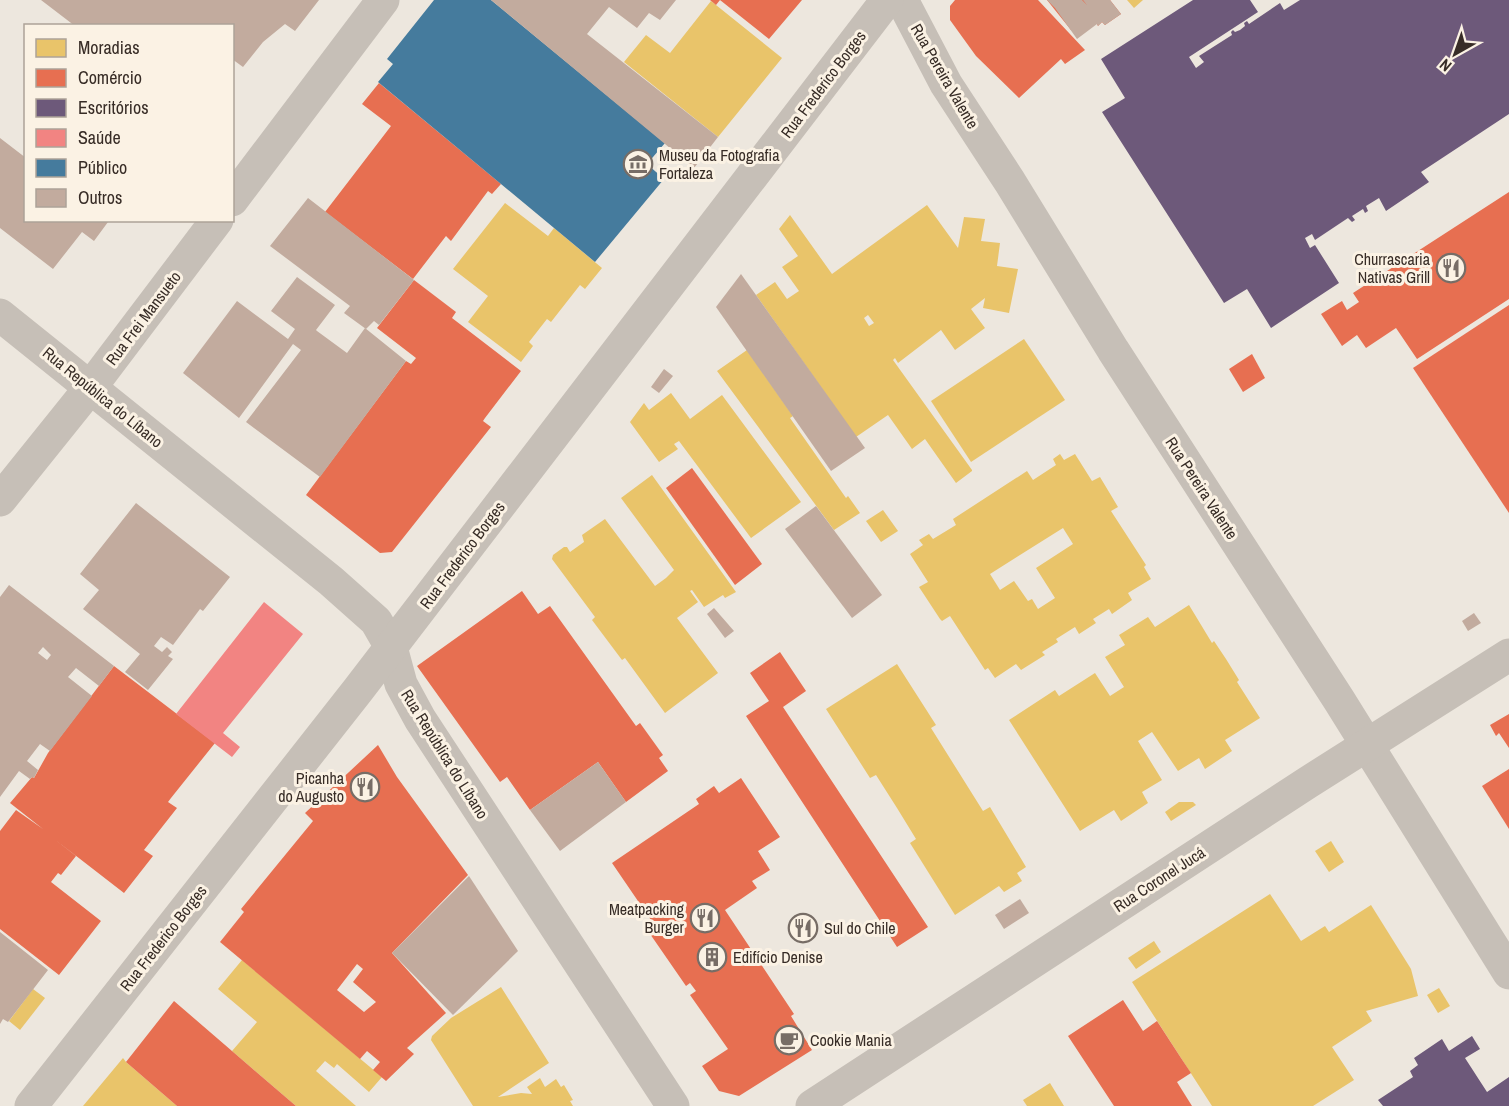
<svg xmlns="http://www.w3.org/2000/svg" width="1509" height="1106" font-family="'Archivo Narrow',sans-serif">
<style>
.homes{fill:#e9c46a;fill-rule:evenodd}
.shops{fill:#e76f51;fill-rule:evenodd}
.offices{fill:#6d597a}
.health{fill:#f28482}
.public{fill:#457b9d}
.building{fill:#c2ab9e;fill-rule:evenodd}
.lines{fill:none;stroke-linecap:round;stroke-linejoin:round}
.minor{stroke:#c6bfb7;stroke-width:33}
.labels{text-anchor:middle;stroke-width:6;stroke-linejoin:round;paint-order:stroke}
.street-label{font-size:16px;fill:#372c26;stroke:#fbf2e4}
.poi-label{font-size:16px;fill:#372c26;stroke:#fbf2e4;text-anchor:start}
</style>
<rect width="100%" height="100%" fill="#ede7de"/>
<g class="homes">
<polygon points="1127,0 1143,0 1134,8"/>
<polygon points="711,1 782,58 718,137 624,62 646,35 670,53"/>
<polygon points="505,203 548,236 554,228 602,268 585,289 580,285 551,322 547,319 529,342 533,346 521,362 468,322 488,296 453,269"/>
<path d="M927,205L958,248L964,217L985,219L981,241L1000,243L997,266L1018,269L1009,313L983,308L985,298L971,309L985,328L955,350L941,330L898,363L895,358L893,360L972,470V471L956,483L925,439L912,449L888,415L856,437L756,295L775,282L787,299L799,291L782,267L798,256L779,229L790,215L832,274ZM868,315L874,323L869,326L864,318Z"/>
<polygon points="1024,339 1065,400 971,462 931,401"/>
<polygon points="747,350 793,416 790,418 846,498 848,496 860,513 834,530 717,371"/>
<polygon points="671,393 690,419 722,395 801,502 751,538 679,441 674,444 678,449 659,462 630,422 644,403 649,410"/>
<path d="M1060,454L1064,460L1075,454L1092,481L1100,477L1118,507L1111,511L1146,565L1144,567L1151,579L1128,593L1132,600L1112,614L1109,609L1093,619L1096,623L1079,634L1075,627L1056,639L1058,642L1042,652L1045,655L1021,670L1016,664L995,678L988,668L985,670L950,616L942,621L940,619L919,587L928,582L910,554L923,545L919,540L929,534L933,539L956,525L953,519L1027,471L1033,480L1056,465L1053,459ZM1063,528L1073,544L1036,568L1055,598L1038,609L1032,599L1028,601L1014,581L1000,590L990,574Z"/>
<polygon points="652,475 736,592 725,598 723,595 704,607 692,590 690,591 698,602 677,618 718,673 665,713 625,658 622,660 592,620 595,617 552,559 553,555 564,547 567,547 570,552 584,542 582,535 605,519 655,586 666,578 674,570 621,498"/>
<polygon points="883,510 898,531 881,542 866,521"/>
<polygon points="1189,605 1212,643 1214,641 1226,659 1239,680 1237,682 1260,718 1225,740 1232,751 1205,769 1199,758 1178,771 1152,732 1138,741 1162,780 1142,792 1148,803 1121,821 1114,810 1080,831 1009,720 1055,690 1059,696 1095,673 1110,696 1124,687 1105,657 1125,645 1119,635 1148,617 1155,627"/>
<polygon points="897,664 936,725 931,728 983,811 990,807 1026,867 1017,873 1022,881 1004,892 999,886 955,915 910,843 916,839 897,808 876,775 870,778 826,709"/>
<polygon points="1179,802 1193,802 1196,805 1171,821 1165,812"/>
<polygon points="1331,841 1344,862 1329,872 1315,851"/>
<polygon points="1270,894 1301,941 1325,926 1329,932 1371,905 1411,969 1418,996 1366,1011 1372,1021 1332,1047 1354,1080 1313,1106 1212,1106 1132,982"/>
<polygon points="1154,941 1161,952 1136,969 1128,958"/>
<polygon points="242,960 382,1077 369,1092 337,1064 334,1068 325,1061 316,1071 356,1106 296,1106 232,1051 257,1022 218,989"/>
<polygon points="501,987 549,1063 498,1097 521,1093 532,1094 527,1087 540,1078 545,1087 556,1079 561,1087 564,1085 573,1100 570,1101 573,1106 473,1106 431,1040 432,1036 451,1018"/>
<polygon points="1439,988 1450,1006 1438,1013 1427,995"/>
<polygon points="33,989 45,998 20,1030 9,1021"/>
<polygon points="123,1058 126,1062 177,1106 83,1106"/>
<polygon points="1050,1083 1064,1106 1027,1106 1023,1100"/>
</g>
<g class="shops">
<polygon points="710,0 802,0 769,39 720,0 716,5"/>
<polygon points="955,0 1038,0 1085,50 1065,64 1061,59 1019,98 976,56 950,20 950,6"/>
<polygon points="1047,0 1110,0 1121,14 1105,25 1102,22 1098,26 1097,24 1099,22 1092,14 1071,30"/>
<polygon points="379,83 501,184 492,194 488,191 451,241 446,236 413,279 325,212 391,126 362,104"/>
<polygon points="1509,192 1509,299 1417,359 1396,328 1366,348 1357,335 1342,346 1321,314 1342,301 1347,310 1359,302 1353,293"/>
<polygon points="414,280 456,312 452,318 521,371 485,418 483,421 491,427 392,552 380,553 306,495 406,361 411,364 416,358 377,328"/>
<polygon points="1509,305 1509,513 1413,368"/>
<polygon points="1252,354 1265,378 1243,392 1229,369"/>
<polygon points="692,468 762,564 735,585 666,488"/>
<polygon points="522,591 538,614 550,606 631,719 636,726 640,723 663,755 659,758 668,771 626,802 598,762 530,810 507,777 500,782 417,666"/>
<polygon points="780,652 806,691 783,707 928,927 897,947 746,716 769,701 750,673"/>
<polygon points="114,666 215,743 171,798 168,802 177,808 144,850 153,856 124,893 53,838 76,856 61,875 58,873 51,882 101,921 59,975 0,929 0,831 16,810 43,829 10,803 32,777 34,778 48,753"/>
<polygon points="1509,714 1509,748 1499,733 1496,736 1490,725"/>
<path d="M378,745L397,777L468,875L392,953L446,1013L407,1048L414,1054L386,1081L373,1070L380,1062L367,1051L360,1059L220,942L244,912L241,909L313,821L305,813ZM357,964L363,969L353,982L376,1002L364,1012L337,990Z"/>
<polygon points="1509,769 1509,829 1482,786"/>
<polygon points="741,778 780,837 758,851 770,870 752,881 757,888 725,910 794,1014 791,1016 812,1050 739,1096 719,1091 702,1066 728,1049 690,995 696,991 690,983 686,986 648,931 647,928 653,923 612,863 699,804 696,799 714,786 719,793"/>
<polygon points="1123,1000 1143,1031 1157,1021 1181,1058 1191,1073 1177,1082 1192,1106 1114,1106 1068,1036"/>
<polygon points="174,1001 232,1051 296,1106 177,1106 126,1062"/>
</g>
<g class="offices">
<polygon points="1193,0 1250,0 1258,12 1189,57 1196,68 1204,62 1199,56 1232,35 1231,32 1233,30 1235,32 1240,30 1245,26 1244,23 1247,21 1249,24 1280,3 1284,10 1300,0 1509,0 1509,114 1421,172 1429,182 1386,211 1379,198 1366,206 1368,211 1365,213 1363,209 1352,216 1355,220 1352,222 1348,218 1315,240 1312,234 1305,238 1310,248 1315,245 1339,283 1271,328 1247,289 1224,303 1102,112 1125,98 1101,59"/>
<polygon points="1472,1036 1480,1049 1465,1058 1487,1092 1509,1077 1509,1106 1383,1106 1378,1100 1413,1077 1410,1071 1418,1065 1414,1058 1442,1039 1449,1051"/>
</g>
<polygon class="health" points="264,602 303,634 223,733 240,747 232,757 176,714"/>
<polygon class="public" points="434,0 491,0 665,143 647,164 664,179 595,262 378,82 393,64 387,59"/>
<g class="building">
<polygon points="41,0 319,0 295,31 285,24 263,42 243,67 232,59 232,26 75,26"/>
<polygon points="491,0 676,0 660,20 649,13 637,28 609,7 587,34 718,137 694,168"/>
<polygon points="1047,0 1082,0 1087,5 1083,0 1110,0 1121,14 1105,25 1102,22 1098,26 1097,24 1077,39 1055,8"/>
<polygon points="0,138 26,158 26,220 106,220 108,222 94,241 82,232 53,269 0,228"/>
<polygon points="308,198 414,280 379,325 374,321 366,329 344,313 350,306 270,246"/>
<polygon points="741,274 865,448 831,471 716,307"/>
<polygon points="297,277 335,305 316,330 317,331 347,353 365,328 406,361 320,477 246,422 301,350 293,344 239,418 183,373 237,301 288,339 295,329 271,311"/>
<polygon points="664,369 673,376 659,393 651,387"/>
<polygon points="136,503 230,577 203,611 200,609 173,645 161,637 154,646 162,652 167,647 172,652 168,656 173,659 148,690 125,672 140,654 83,609 99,590 80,574"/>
<polygon points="816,506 882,595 852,618 785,529"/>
<path d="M9,585L114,666L99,686L76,668L68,677L92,696L50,751L40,744L27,761L38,770L34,778L32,777L30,779L19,771L0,797V597ZM43,647L51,655L47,660L38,653Z"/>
<polygon points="714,608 734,631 725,638 707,614"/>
<polygon points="1474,613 1481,623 1468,631 1462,621"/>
<polygon points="598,762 626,802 560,851 530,810"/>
<polygon points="469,876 518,951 453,1015 392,953"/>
<polygon points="1020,899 1029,913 1004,929 995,915"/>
<polygon points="0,932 48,970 8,1022 3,1019 0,1024"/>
</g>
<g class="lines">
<g class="minor">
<polyline points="902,0 946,84 1010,182 1113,350 1339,700 1509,973"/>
<polyline points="232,200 383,0"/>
<polyline points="0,315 331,581 376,621 391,647 401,684 420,719 673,1106"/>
<polyline points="0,500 90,388 217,220"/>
<polyline points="31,1106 358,690 887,0"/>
<polyline points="812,1106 1307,783 1509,655"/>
</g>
</g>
<defs>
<g id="museum-ring" transform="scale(1.5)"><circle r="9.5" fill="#fbf2e4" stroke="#776d66" stroke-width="1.5"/><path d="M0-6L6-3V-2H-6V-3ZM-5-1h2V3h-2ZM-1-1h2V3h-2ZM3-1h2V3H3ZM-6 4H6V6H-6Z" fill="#776d66"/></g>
<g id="restaurant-ring" transform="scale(1.5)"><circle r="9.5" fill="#fbf2e4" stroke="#776d66" stroke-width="1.5"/><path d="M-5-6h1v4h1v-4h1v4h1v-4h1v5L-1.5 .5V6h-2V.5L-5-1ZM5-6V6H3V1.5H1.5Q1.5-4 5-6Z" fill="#776d66"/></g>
<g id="building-ring" transform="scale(1.5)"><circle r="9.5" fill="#fbf2e4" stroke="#776d66" stroke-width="1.5"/><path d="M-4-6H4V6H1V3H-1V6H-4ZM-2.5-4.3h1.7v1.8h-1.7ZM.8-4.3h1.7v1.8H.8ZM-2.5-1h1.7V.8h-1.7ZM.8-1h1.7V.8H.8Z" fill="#776d66"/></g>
<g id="cafe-ring" transform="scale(1.5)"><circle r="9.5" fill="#fbf2e4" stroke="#776d66" stroke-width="1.5"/><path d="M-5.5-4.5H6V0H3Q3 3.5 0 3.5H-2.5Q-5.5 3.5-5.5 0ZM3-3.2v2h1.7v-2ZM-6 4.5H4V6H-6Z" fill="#776d66"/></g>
</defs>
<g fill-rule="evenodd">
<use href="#museum-ring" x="638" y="164"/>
<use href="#restaurant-ring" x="1451" y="268"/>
<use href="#restaurant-ring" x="365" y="787"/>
<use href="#restaurant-ring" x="705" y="918"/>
<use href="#restaurant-ring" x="803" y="928"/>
<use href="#building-ring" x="712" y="957"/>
<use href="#cafe-ring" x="789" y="1040"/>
</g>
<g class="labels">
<g class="street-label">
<text transform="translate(945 76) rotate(60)" y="6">Rua Pereira Valente</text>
<text transform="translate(823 84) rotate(-53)" y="6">Rua Frederico Borges</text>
<text transform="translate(143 318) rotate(-53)" y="6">Rua Frei Mansueto</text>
<text transform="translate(103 397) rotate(39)" y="6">Rua República do Líbano</text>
<text transform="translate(1202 488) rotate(57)" y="6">Rua Pereira Valente</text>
<text transform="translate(462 555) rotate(-53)" y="6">Rua Frederico Borges</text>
<text transform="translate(445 754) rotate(58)" y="6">Rua República do Líbano</text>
<text transform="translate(1159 879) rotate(-33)" y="6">Rua Coronel Jucá</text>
<text transform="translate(163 938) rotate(-52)" y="6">Rua Frederico Borges</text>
</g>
<g class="poi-label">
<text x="659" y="161">Museu da Fotografia<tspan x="659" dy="18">Fortaleza</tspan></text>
<text x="1430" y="265" text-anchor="end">Churrascaria<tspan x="1430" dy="18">Nativas Grill</tspan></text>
<text x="344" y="784" text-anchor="end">Picanha<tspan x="344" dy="18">do Augusto</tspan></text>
<text x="684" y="915" text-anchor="end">Meatpacking<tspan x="684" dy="18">Burger</tspan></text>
<text x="824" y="934">Sul do Chile</text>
<text x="733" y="963">Edifício Denise</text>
<text x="810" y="1046">Cookie Mania</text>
</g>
</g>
<rect x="24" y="24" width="210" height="198" fill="#fbf2e4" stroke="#ada398" stroke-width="1.5"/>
<rect x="36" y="39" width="30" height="18" fill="#e9c46a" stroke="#ada398" stroke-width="1.5"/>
<text x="78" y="54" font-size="18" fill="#372c26">Moradias</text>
<rect x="36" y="69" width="30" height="18" fill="#e76f51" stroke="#ada398" stroke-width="1.5"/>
<text x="78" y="84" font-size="18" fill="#372c26">Comércio</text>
<rect x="36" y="99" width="30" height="18" fill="#6d597a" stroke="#ada398" stroke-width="1.5"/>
<text x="78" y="114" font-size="18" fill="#372c26">Escritórios</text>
<rect x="36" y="129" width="30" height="18" fill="#f28482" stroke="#ada398" stroke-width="1.5"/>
<text x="78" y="144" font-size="18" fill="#372c26">Saúde</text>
<rect x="36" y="159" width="30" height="18" fill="#457b9d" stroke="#ada398" stroke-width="1.5"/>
<text x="78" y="174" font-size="18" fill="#372c26">Público</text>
<rect x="36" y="189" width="30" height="18" fill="#c2ab9e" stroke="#ada398" stroke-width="1.5"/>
<text x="78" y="204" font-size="18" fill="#372c26">Outros</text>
<g transform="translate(1455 54) rotate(220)" stroke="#fbf2e4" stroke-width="4.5" paint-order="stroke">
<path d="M0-4.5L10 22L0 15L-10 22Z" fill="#372c26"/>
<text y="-9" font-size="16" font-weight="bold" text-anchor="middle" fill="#372c26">N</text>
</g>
</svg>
